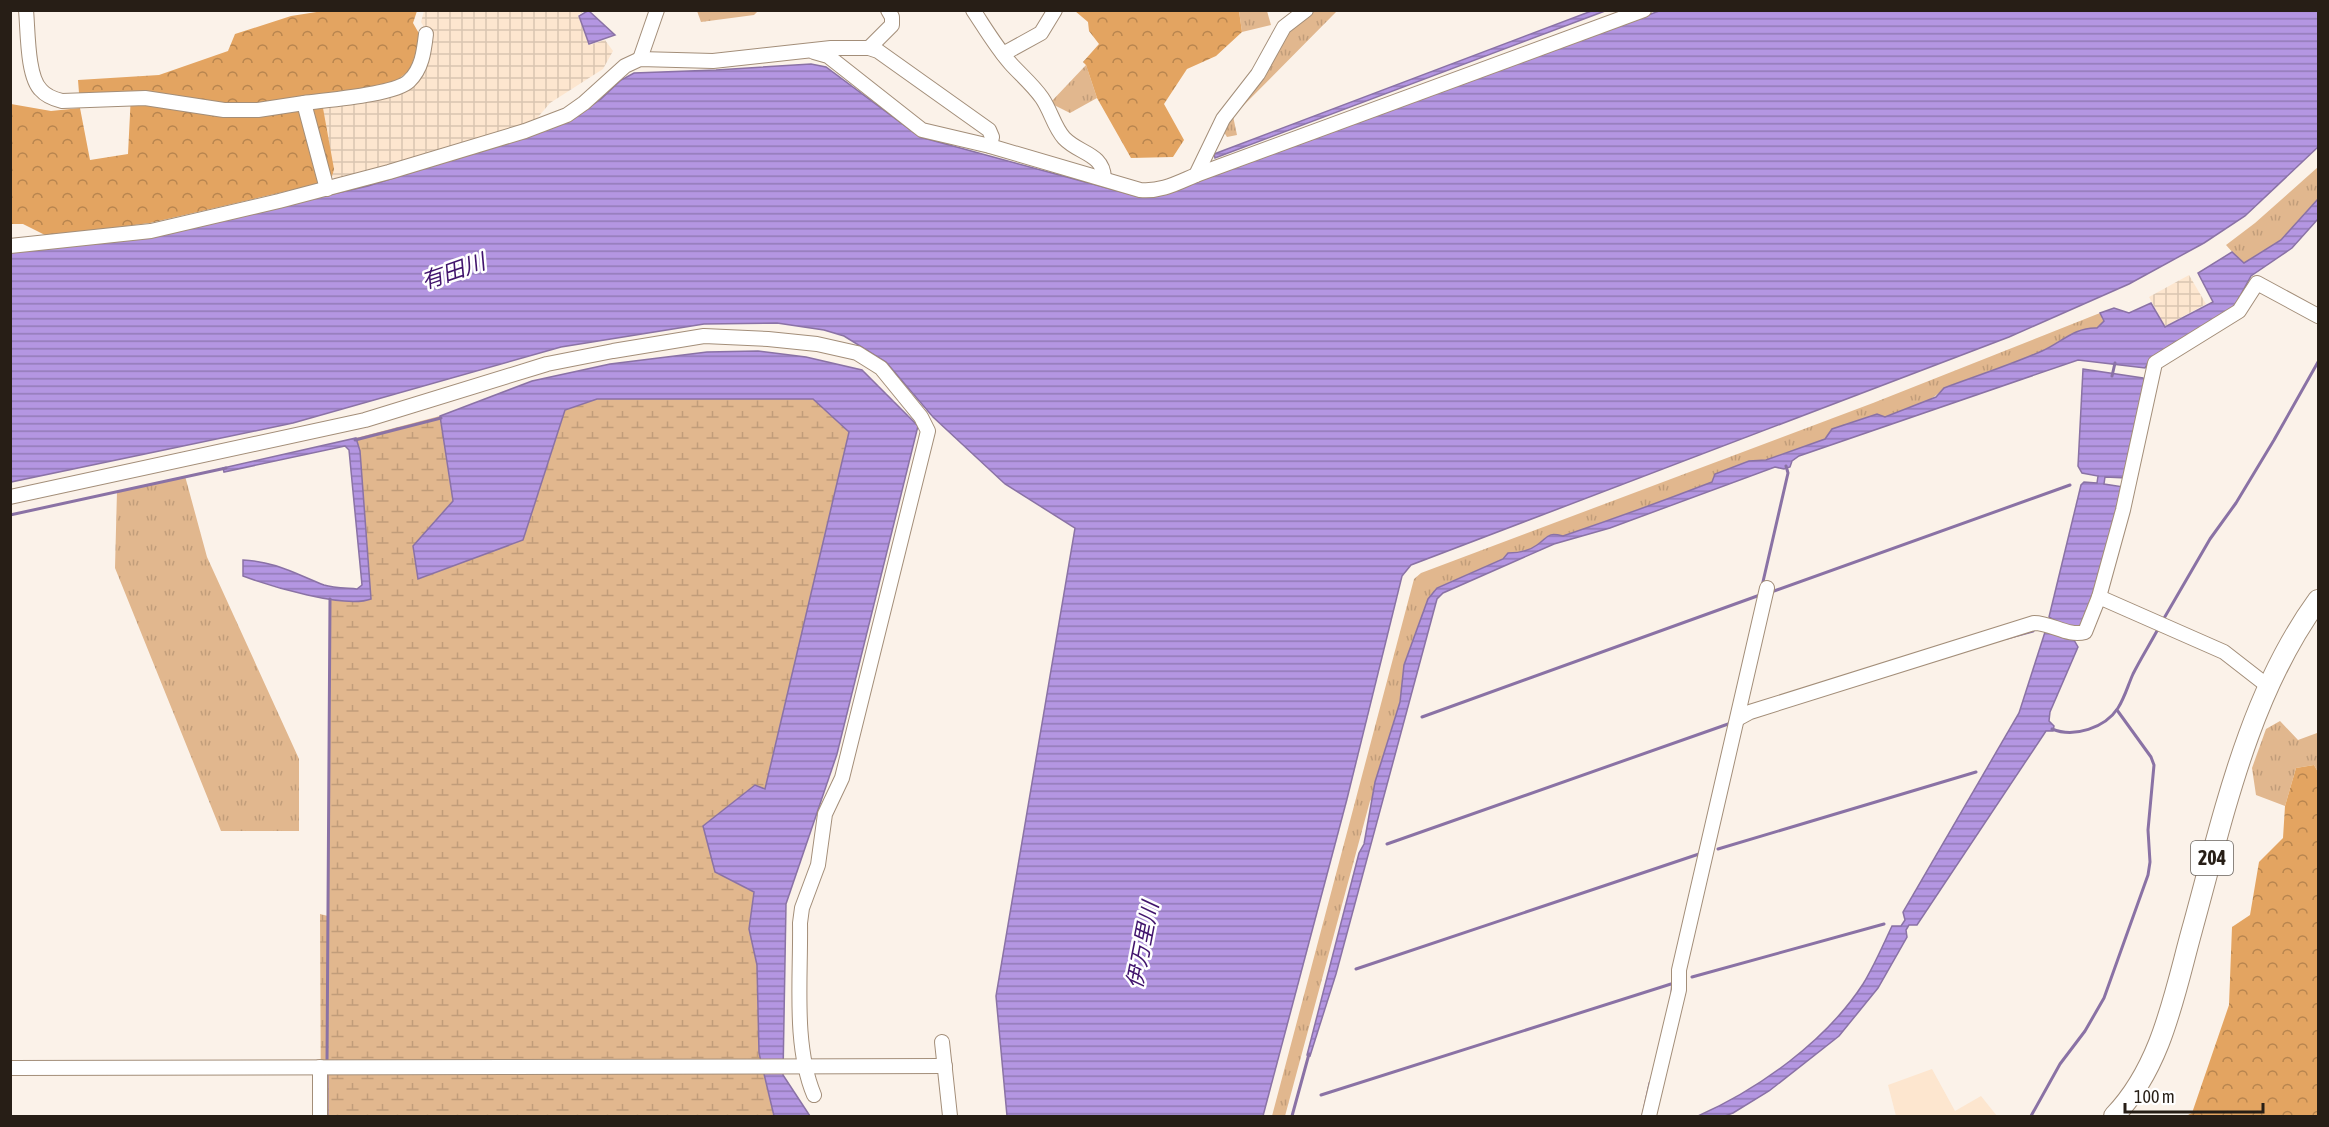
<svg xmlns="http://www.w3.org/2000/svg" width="2329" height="1127" font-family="'Asap Condensed','Noto Sans JP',sans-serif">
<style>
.built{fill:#fde6cf}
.industrial{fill:url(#industrial-grid)}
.grass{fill:url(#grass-tufts)}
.forest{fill:url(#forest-crowns)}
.wetland{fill:url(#wetland-marsh)}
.water{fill:url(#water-rules);stroke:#8a72a5;stroke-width:1.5}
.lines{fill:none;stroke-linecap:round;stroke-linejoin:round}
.stream{stroke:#8a72a5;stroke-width:3}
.minor-casing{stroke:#a38e79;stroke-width:16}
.highway-casing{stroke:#a38e79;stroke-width:22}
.minor{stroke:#fff;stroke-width:14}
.highway{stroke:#fff;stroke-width:20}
.labels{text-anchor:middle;stroke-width:5;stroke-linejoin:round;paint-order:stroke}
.shield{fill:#fff;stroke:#68625c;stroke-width:1.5}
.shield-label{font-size:20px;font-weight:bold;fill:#271e16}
.water-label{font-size:22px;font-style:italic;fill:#41146d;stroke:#fff}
</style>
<defs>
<pattern id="industrial-grid" width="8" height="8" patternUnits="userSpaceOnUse" patternTransform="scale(1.5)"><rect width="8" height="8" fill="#fde6cf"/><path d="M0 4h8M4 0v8" fill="none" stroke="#d9c5b1"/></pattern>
<pattern id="grass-tufts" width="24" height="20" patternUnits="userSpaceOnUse" patternTransform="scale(1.5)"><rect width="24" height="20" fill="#e1b78e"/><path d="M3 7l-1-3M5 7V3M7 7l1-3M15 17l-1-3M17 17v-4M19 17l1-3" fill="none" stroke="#c19d7a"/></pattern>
<pattern id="forest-crowns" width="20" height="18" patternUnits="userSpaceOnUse" patternTransform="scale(1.5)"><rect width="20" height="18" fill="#e3a461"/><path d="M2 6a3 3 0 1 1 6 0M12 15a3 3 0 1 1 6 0" fill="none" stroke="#b8854f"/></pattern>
<pattern id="wetland-marsh" width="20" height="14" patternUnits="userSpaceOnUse" patternTransform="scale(1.5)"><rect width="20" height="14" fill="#e1b78e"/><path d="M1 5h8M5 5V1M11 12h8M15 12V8" fill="none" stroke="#c19d7a"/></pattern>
<pattern id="water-rules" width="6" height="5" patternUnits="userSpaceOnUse" patternTransform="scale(1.5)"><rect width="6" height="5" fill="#b496e2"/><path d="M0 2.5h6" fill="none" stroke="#927ab6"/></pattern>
</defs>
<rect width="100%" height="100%" fill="#fbf2e9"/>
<polygon class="built" points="1932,1069 1955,1111 1981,1096 1997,1116 1896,1116 1888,1085"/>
<g class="industrial">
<polygon points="424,11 584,11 578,15 589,45 605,40 613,51 603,69 550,103 533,123 335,182 313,108 393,96 431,40 421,22"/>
<polygon points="2189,275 2206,304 2165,326 2149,297"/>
</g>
<g class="grass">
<polygon points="697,11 697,10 758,11 754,15 701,22"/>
<polygon points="1239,11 1267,11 1271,25 1242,32"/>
<polygon points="1312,11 1337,11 1233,116 1237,135 1227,137 1222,129 1290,26"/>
<polygon points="1086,65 1097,98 1070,113 1050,103"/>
<polygon points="2318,167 2318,199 2281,240 2243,264 2226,245 2255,223"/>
<path d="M2100,313L2104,321L2097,328C2074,327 2061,343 2042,351C2010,365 1976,376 1944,388C1924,412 1863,422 1832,429L1825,439L1766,460L1749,461L1716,474L1712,482C1663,501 1613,519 1563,536C1546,532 1549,537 1537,545C1529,551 1518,553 1508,553L1503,559L1437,588L1404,665L1400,702L1375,782L1374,797L1370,801L1285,1116H1272L1414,579L1421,573L1873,403Z"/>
<polygon points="185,476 207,557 299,759 299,831 221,831 115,568 117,491"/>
<polygon points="2280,721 2298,740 2317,733 2318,735 2318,772 2314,765 2296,768 2285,806 2256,795 2252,768 2266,729"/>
</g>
<g class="forest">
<polygon points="323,11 417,11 413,23 421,37 410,70 392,84 321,97 334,169 331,181 150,223 47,236 23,224 11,224 11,104 51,111 80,108 90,160 128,154 131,94 79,93 78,80 159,75 228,51 235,34 291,16"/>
<polygon points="1075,11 1239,11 1242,32 1216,56 1187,69 1164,104 1184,140 1173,157 1131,158 1097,98 1086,65 1083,62 1099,44 1089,31 1088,22"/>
<polygon points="2314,765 2318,772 2318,1116 2186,1116 2192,1113 2229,1005 2232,927 2250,915 2259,862 2283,838 2285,806 2296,768"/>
</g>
<polygon class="wetland" points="597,398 813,399 849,432 765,789 715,872 754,892 749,929 757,965 759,1053 774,1116 321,1116 320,914 328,916 330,599 364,601 360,451 356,438 440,416 453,501 413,546 523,540 565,410"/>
<g class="water">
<polygon points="589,10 589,11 615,35 589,44 579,16"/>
<polygon points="1594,10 1605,11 1215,158 1214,154"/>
<polygon points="1659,11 2318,11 2318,147 2245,216 2204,243 2129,284 2009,337 1411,565 1402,576 1347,799 1263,1116 1007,1116 996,996 1075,528 1005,484 933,417 886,362 844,336 824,330 777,323 704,324 561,347 293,423 11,482 11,252 147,236 368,186 537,133 573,118 601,99 621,80 634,73 716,70 811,64 826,67 920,137 1140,197 1158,196"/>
<path d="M2318,199V219L2292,248L2251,276L2234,307L2152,357L2145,368L2078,360L1799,456L1792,461L1790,467L1784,469L1775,467L1610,528L1554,544L1443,593L1437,599L1336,974L1310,1056L1307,1055L1359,853L1364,844L1375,782L1400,702L1404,665L1428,599L1437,588L1503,559L1508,553C1518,553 1529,551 1537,545C1549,537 1546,532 1563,536C1613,519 1663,501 1712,482L1715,474L1749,461L1766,460L1825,439L1832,429L1877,414L1885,417L1936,397L1944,388C1976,376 2010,365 2042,351C2061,343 2074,327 2097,328L2104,321L2100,313L2114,308L2129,313L2151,303L2165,327L2213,302L2198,273L2232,252L2244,263L2281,240Z"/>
<polygon points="758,351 806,357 862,370 918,426 837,754 786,904 783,1075 810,1116 774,1116 759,1053 757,965 749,929 754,892 715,872 703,826 755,785 765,789 849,432 813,399 597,399 565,410 523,540 418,579 413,546 453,501 440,416 532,381 610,364 707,352"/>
<path d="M2083,369L2143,378L2146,382L2126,478L2105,477L2104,484L2124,487L2095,589L2081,626L2064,634L2074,640L2078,647L2050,712L2049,721L2054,726L2053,731H2046L1917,925H1909L1906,930L1907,937L1878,988L1839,1036L1769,1091L1733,1113L1725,1116H1698C1759,1089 1826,1041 1863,984C1874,966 1883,945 1892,926H1901L1905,920L1903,912L2019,713L2045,632L2060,624L2049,617L2081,485L2084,482L2097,483L2098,476L2082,473L2078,466Z"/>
<path d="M356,438L360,451L371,599C345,609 270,586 243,576V560C274,561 296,574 324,585C334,588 347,588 357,589L362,585L349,450L345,446L224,472L223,468Z"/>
</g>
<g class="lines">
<g class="stream">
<polyline points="2112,376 2115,363"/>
<polyline points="355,440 441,418"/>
<polyline points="10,515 226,468"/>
<polyline points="1762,586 1788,473 1786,466"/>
<polyline points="1774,591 2070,485"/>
<polyline points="2163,620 2210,539 2236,503 2274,440 2318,362"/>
<polyline points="2007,638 2033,631"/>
<polyline points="1422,717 1760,595"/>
<path d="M2052,729C2074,738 2105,728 2118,708C2125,697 2128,685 2133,674C2141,658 2150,644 2158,629"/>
<polyline points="1387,844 1731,723"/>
<polyline points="1718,849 1976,772"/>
<polyline points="1356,969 1699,854"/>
<polyline points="1692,977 1884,924"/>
<polyline points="1672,992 1673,975"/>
<polyline points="327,1065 330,599"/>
<polyline points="327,1071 327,1116"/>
<polyline points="1321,1095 1671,984"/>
<polyline points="1643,1115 1650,1083"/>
<polyline points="1292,1116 1309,1054"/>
<polyline points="2031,1116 2060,1064 2085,1031 2104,998 2148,875 2150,862 2148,830 2154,765 2151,757 2117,710"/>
</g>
<g class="minor-casing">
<g id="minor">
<path d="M26,10C28,30 27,77 41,90C46,96 54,99 62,101L145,98L224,110H258L304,103L327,189"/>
<path d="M973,10C985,28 996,47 1011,64C1021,75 1033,85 1042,98C1051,111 1054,127 1064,138C1079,154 1103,153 1104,178"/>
<polyline points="869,48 892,25 892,17 888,10"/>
<path d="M814,52L828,56L922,130L990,146L1140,190C1161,192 1177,183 1196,175L1223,119L1258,74L1284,27L1306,10"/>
<polyline points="1003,54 1041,33 1055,10"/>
<polyline points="640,59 657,10"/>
<path d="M304,103C325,100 395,95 409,81C422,69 424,51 426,34"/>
<polyline points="1196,175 1644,10"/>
<polyline points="10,246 151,231 279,201 389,172 525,131 567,115 584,103 625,66 640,59 713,61 831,48 869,48 878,51 989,130 992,137 990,146"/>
<path d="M10,497L365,420L547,364L613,351L704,336L768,339L817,344L857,353L881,368L921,417L928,431L842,778L825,814L818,865L802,908L800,923C801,977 793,1045 814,1095"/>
<polyline points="2099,597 2123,510 2155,363 2239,311 2257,283 2318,316"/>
<path d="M1739,718L1750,712L2034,623C2052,623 2068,637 2085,632L2099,597L2224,652L2269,687"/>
<polyline points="942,1042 950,1116"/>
<polyline points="320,1067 320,1116"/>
<polyline points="10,1068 945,1066"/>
<polyline points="1649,1116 1679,990 1679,970 1767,588"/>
</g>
</g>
<g class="highway-casing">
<path id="highway" d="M2114,1116C2162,1066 2174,995 2192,930C2223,818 2248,696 2318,600"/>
</g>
<use href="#minor" class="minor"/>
<use href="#highway" class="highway"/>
</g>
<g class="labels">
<rect class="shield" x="2191" y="841" width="42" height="34" rx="4.5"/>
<g class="shield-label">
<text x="2212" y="865">204</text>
</g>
<g class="water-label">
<text transform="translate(453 271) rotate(-19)" y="8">有田川</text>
<text transform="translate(1142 945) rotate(-79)" y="8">伊万里川</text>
</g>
</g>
<rect width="2329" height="1127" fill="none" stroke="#271e16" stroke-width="24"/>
<path d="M2125 1103v9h138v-9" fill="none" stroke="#271e16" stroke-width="3"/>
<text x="2134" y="1103" font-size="18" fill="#271e16" stroke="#ffffff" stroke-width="4.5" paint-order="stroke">100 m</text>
</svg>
